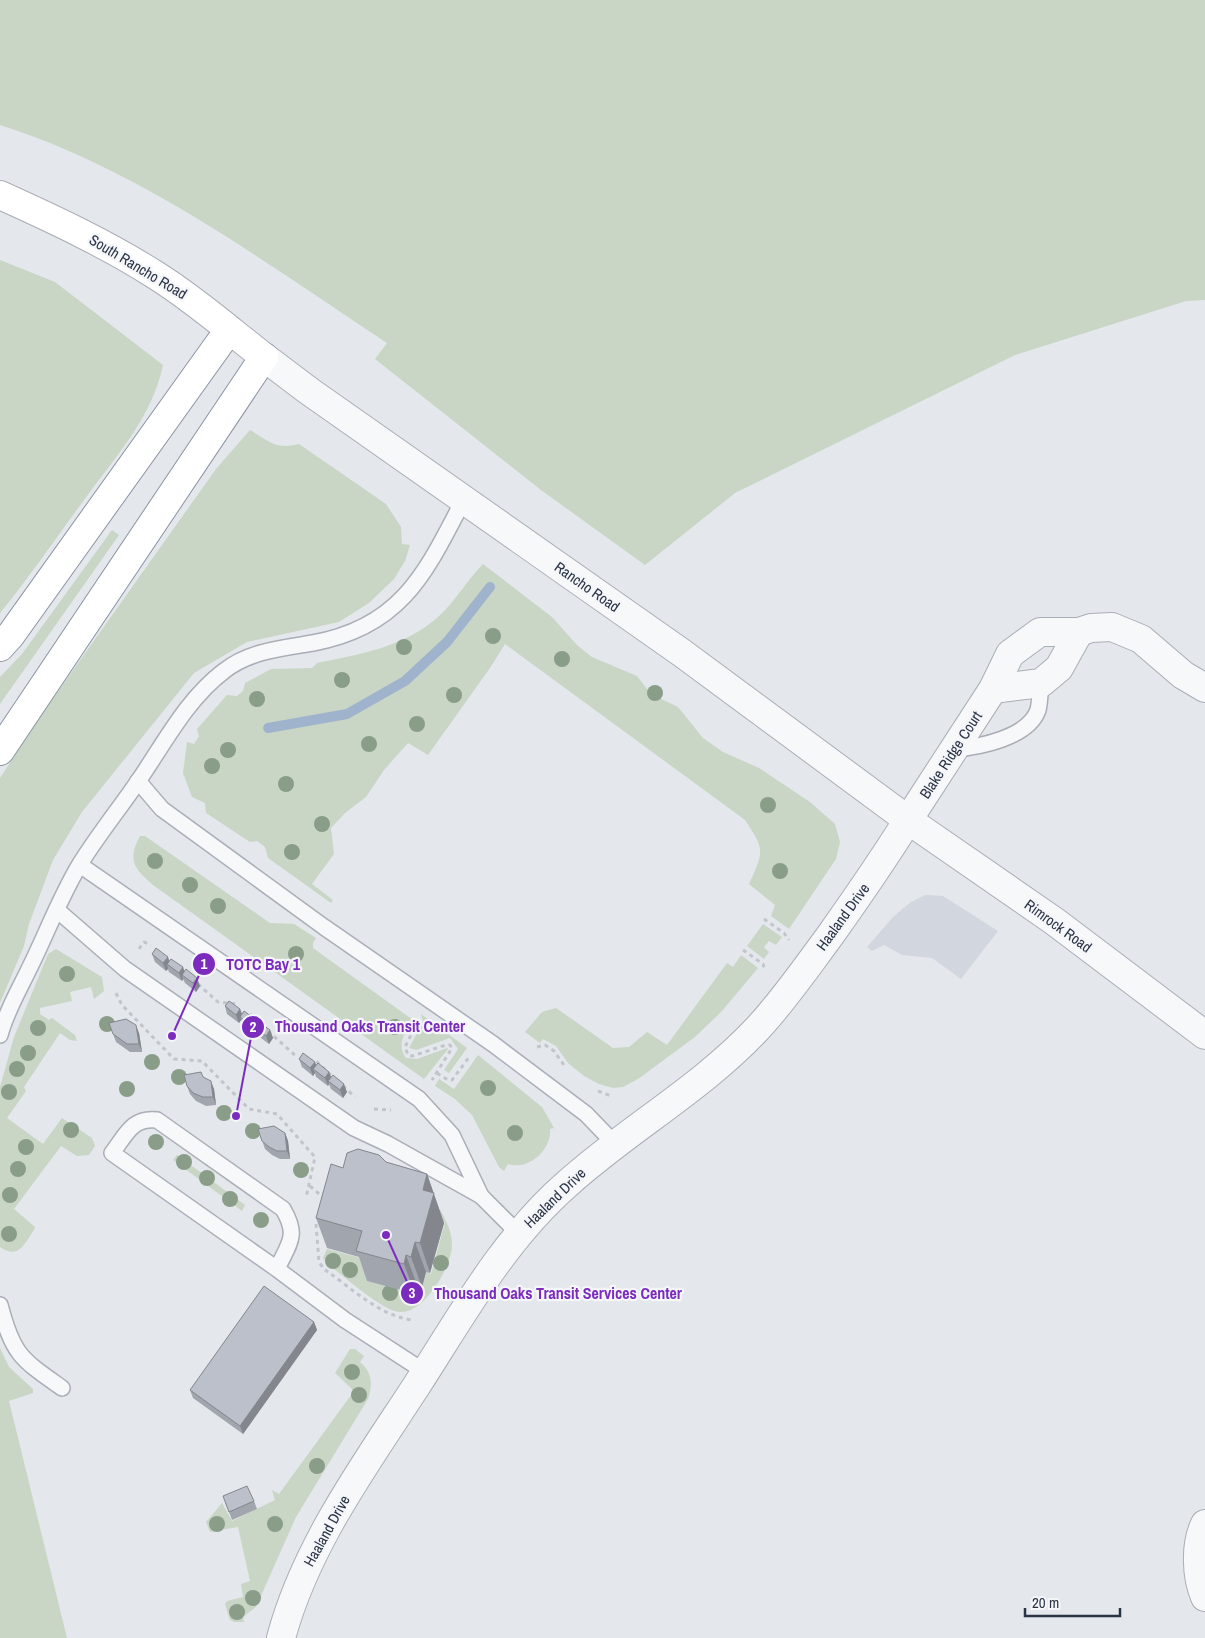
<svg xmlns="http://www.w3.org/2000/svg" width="1205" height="1638" font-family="'Archivo Narrow',sans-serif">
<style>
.built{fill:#d2d6de}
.green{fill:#c9d6c5}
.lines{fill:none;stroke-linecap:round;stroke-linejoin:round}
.stream{stroke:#9fb4cc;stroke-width:10}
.service-casing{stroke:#a9aeb7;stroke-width:18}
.minor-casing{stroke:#a9aeb7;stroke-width:30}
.tertiary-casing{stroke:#a9aeb7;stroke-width:30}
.secondary-casing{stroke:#a9aeb7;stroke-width:30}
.motorway-casing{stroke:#8b94a3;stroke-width:30}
.path{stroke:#c2c5cb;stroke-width:3;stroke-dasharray:4 4;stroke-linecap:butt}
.service{stroke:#f7f8fa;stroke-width:15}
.minor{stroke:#f7f8fa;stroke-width:28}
.tertiary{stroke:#f7f8fa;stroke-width:28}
.secondary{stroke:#fff;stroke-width:28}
.motorway{stroke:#fff;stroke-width:28}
.tree{fill:#899d89}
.wall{fill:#a1a5ae}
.shaded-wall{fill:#83868d}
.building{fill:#bbc0ca;stroke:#83868d}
.labels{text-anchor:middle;stroke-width:4.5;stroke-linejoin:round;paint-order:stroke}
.street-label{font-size:15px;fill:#2b3445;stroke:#f4f6f9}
.leader{fill:none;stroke:#7b2cbf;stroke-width:2}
.callout-dot{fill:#7b2cbf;stroke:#f4f6f9;stroke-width:2}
.mark-label{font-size:15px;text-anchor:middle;font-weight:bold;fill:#fff}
.callout-label{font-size:16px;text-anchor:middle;font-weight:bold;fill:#7b2cbf;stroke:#f4f6f9;stroke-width:4.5;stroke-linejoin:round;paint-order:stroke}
</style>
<rect width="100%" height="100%" fill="#e4e7ec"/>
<polygon class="built" points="925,895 943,896 998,931 961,979 932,958 902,955 884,945 872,951 867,947 894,916 911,902"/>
<g class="green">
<path d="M0,0H1205V300L1186,301L1015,355L735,493L645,565L541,490L375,359L387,343C264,262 141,170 0,125Z"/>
<path d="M0,260L55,282L163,365C152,417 117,455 87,496C58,535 31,575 0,613Z"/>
<path d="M250,430C269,441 276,450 299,444L386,504L401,527L402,544L410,545L405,561L394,579L369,603L339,622L247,642L194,673L82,812L53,860L29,924L24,946L0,1003V778L39,718L216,469Z"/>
<polygon points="112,530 119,535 0,704 0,677 22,654"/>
<path d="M483,564L552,617L577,645L592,657L637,676L651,694L678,707L703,738L723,752L759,768L810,802L835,824L840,842L836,859L789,929L771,916L775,905L749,884C764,851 765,850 745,820L505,644L490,668L428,755L408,743L384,770L366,797L345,813L331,828L334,854L312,884L333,900L331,903L268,858L265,847L257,841L250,842L206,813L205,803L192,797L183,773L187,742L194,744L199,736L197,729L227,695L237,696L243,691L245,683L271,669L312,668L317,663C360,654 405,647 438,617C455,602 467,580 483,564Z"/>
<path d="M140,836H145L270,923L294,924L316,938L313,943V948L413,1020C405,1033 396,1044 406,1058L417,1059L447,1048L448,1049L424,1079L153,885C134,869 127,860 140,836Z"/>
<polygon points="763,924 782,937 776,945 769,941 764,947 769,952 764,959 747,946"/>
<path d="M56,949L102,977L104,991L94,999L91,987L70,992L72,1001L40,1008V1014L49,1020L52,1018L75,1035L77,1041L70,1040L60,1033L24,1087L26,1091L7,1118L43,1144L62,1118L92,1138L95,1146L89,1155L77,1156L61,1146L14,1209L35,1227L34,1230C24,1244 19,1260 0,1247V1087L14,1037L48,954Z"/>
<polygon points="741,955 758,968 722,1011 695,1037 638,1079 623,1087 613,1088 599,1084 584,1076 568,1063 556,1046 543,1039 540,1043 525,1032 542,1012 556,1008 613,1048 629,1047 647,1032 667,1045 727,963 733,967"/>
<polygon points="421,1014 467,1048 449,1073 444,1070 458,1049 450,1038 416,1050 409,1048 423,1022"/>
<path d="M478,1055L542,1107L554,1128L550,1129C552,1150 528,1171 508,1164L504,1171L499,1167L472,1115L455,1099L435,1086L439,1079L454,1089Z"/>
<polygon points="177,1155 245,1205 242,1211 173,1160"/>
<path d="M440,1209C446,1221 452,1231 452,1245C452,1266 424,1314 400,1312C384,1312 342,1275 328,1264L323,1258L327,1249L372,1261L367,1281L415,1294L417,1286L422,1287L426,1272L431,1274L445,1222L435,1218Z"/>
<polygon points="0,1348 9,1367 33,1389 33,1393 9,1401 67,1638 0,1638"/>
<path d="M350,1349H355L364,1356L360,1362C372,1372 373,1384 368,1399L296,1517L256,1607L243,1617L244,1622H234L230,1620L225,1604L227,1601L243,1597L241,1584L250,1581L238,1527L210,1532L206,1522L222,1503L232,1521L275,1500L272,1490L279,1494L354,1391L335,1373Z"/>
</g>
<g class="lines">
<polyline class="stream" points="268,728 347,714 405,681 447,642 490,587"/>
<g class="service-casing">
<g id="service">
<path d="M955,749C979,747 1028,738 1038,710C1040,702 1040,691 1041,683"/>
<polyline points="138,781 162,809 324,927 493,1044 586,1114 615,1144"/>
<polyline points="80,865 419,1099 452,1135 481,1196"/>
<polyline points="57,910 125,969 354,1128 388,1144 481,1196 519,1234"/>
<path d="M0,1035C6,1012 19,990 29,969C46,935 60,897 80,864C98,835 120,808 139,780C165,742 187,699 224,671C249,651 283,648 313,643C402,627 426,572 464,499"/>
<path d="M277,1269C289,1243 299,1236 283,1209L157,1120C132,1117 126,1135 112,1153L277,1269L345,1320L425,1372"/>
<path d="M0,1305C13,1355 21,1359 62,1388"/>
</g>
</g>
<g class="minor-casing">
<g id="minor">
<polyline points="1205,688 1183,675 1141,639 1112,627 1091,628 1079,632 1040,632 1010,654 993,689 908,820 1054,921 1205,1035"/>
<polyline points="993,689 1041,683 1059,668 1079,632"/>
<path d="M1205,1524C1195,1544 1196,1576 1205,1597"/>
</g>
</g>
<g class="tertiary-casing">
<path id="tertiary" d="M264,357L309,391L682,653L908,820C883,860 856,899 829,937C806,968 784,1000 758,1028C701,1089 628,1129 567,1184C504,1239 462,1315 417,1385C365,1465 306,1545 281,1638"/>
</g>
<g class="secondary-casing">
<path id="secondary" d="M0,195C53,219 107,244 157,276C195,300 228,329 264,357"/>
</g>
<g class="motorway-casing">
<g id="motorway">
<polyline points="0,647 10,636 229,330"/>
<polyline points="0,751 264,357"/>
</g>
</g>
<g class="path">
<polyline points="764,919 784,933 789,940"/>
<polyline points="139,949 144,942 151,945"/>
<polyline points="743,950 763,964 765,971"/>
<polyline points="198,984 218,1002 237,1004"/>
<polyline points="116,993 122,1005 174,1059 202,1061 249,1109 277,1114 315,1157 306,1198"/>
<polyline points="250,1014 260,1023"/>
<polyline points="418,1021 405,1047 408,1055 412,1056 446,1045 450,1045 452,1048 432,1080"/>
<polyline points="268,1031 297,1057"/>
<polyline points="537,1047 545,1045 554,1051 564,1065"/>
<polyline points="309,1061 315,1060 335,1079"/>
<polyline points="437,1073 448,1080 452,1080 470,1056"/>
<polyline points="343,1086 355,1097"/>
<polyline points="598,1091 611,1096"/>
<polyline points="374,1109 391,1110"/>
<polyline points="310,1186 325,1199"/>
<path d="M316,1224L319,1262L324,1269C350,1287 380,1316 412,1320"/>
</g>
<use href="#service" class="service"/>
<use href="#minor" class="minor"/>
<use href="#tertiary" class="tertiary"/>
<use href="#secondary" class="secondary"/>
<use href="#motorway" class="motorway"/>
</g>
<g class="tree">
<circle cx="493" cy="636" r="8"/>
<circle cx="404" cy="647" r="8"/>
<circle cx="562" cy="659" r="8"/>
<circle cx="342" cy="680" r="8"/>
<circle cx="655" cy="693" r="8"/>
<circle cx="454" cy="695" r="8"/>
<circle cx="257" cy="699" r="8"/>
<circle cx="417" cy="724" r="8"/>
<circle cx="369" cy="744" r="8"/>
<circle cx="228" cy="750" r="8"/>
<circle cx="212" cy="766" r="8"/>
<circle cx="286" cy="784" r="8"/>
<circle cx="768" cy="805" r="8"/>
<circle cx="322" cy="824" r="8"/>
<circle cx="292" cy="852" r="8"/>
<circle cx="155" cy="861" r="8"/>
<circle cx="780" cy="871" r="8"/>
<circle cx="190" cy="885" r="8"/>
<circle cx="218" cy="906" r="8"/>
<circle cx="296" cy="954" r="8"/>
<circle cx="67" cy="974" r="8"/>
<circle cx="107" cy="1024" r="8"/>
<circle cx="395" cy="1027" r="8"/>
<circle cx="38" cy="1028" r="8"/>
<circle cx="28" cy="1053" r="8"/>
<circle cx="152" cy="1062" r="8"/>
<circle cx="17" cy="1069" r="8"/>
<circle cx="179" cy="1077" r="8"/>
<circle cx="488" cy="1088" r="8"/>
<circle cx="127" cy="1089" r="8"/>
<circle cx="9" cy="1092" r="8"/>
<circle cx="224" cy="1113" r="8"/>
<circle cx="71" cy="1130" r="8"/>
<circle cx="253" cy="1131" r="8"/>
<circle cx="515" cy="1133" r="8"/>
<circle cx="156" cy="1142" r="8"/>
<circle cx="26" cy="1147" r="8"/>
<circle cx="184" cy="1162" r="8"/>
<circle cx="18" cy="1169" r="8"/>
<circle cx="301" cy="1170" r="8"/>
<circle cx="207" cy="1178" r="8"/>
<circle cx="10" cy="1195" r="8"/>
<circle cx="230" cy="1199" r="8"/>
<circle cx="261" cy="1220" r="8"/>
<circle cx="9" cy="1234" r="8"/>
<circle cx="333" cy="1261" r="8"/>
<circle cx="441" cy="1263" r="8"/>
<circle cx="350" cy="1270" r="8"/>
<circle cx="390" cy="1293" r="8"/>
<circle cx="352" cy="1372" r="8"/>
<circle cx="359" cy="1395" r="8"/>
<circle cx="317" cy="1466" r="8"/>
<circle cx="217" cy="1524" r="8"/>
<circle cx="275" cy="1524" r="8"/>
<circle cx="253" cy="1598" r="8"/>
<circle cx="237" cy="1612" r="8"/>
</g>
<g class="wall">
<polygon points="152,954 169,961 184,971 200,986 196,992 185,983 183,979 182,981 169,972 168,969 166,971 155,962"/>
<polygon points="225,1006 240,1009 242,1014 256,1020 257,1024 270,1030 273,1038 269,1044 257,1035 256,1031 254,1033 243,1025 241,1020 239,1023 227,1014"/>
<polygon points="139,1033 142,1052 130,1052 116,1042 113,1034"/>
<polygon points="299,1059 316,1066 329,1072 331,1077 347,1092 343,1098 331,1089 329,1084 328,1086 316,1077 315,1073 313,1076 302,1067"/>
<polygon points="203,1077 214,1089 216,1105 206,1106 196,1101 190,1094 187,1086"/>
<polygon points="258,1129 285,1133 288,1141 290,1159 280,1159 272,1155 265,1149"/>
<polygon points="386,1162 427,1174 444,1223 430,1273 426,1272 422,1287 417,1285 415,1294 367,1281 359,1257 327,1248 316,1218 343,1168"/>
<polygon points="314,1322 317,1330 243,1434 193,1398 190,1390"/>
<polygon points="223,1496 254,1501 257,1509 232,1520"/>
</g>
<g class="shaded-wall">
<polygon points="168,957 171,965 167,964 168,969 166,971 163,963"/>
<polygon points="183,967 186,975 182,975 183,979 182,981 179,973"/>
<polygon points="197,978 200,986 196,992 193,983"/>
<polygon points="240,1009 243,1017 240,1017 241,1020 239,1023 236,1015"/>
<polygon points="256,1020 258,1028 254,1027 256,1031 254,1033 251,1025"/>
<polygon points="136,1025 139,1033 142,1052 139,1044"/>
<polygon points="270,1030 273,1038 269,1044 266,1036"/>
<polygon points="315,1062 318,1070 313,1069 315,1073 313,1076 310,1068"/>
<polygon points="329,1072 332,1080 328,1081 329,1084 328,1086 325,1078"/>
<polygon points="211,1081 214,1089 216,1105 213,1097"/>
<polygon points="344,1084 347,1092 343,1098 340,1090"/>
<polygon points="285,1133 288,1141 290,1159 287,1151"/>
<polygon points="427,1174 444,1223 430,1273 420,1243 423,1190"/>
<polygon points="415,1242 426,1272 422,1287 411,1257"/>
<polygon points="406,1255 417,1285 415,1294 404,1264"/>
<polygon points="314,1322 317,1330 243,1434 240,1426"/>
</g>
<g class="building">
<polygon points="156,948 168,957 163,963 152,954"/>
<polygon points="171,959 183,967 179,973 167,964"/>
<polygon points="186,969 197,978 193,983 182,975"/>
<polygon points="229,1001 240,1009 236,1015 225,1006"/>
<polygon points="244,1011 256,1020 251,1025 240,1017"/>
<polygon points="126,1019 136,1025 139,1044 127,1044 113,1034 109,1023"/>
<polygon points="259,1022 270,1030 266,1036 254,1027"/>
<polygon points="303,1053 315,1062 310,1068 299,1059"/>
<polygon points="318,1063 329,1072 325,1078 313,1069"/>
<polygon points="201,1072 203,1077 211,1081 213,1097 203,1097 193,1093 187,1086 184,1075"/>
<polygon points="333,1075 344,1084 340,1090 328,1081"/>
<polygon points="274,1126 285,1133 287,1151 277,1151 269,1147 262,1141 258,1129"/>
<polygon points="358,1149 379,1155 386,1162 427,1174 423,1190 434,1193 420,1243 415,1242 411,1257 406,1255 404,1264 356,1251 362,1231 316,1218 331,1164 343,1168 347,1153"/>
<polygon points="264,1286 314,1322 240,1426 190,1390"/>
<polygon points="247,1486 254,1501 229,1512 223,1496"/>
</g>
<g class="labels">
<g class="street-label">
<text transform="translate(138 267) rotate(31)" y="5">South Rancho Road</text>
<text transform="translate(587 587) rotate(35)" y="5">Rancho Road</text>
<text transform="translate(951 755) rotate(-57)" y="5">Blake Ridge Court</text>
<text transform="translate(843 917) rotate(-54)" y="5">Haaland Drive</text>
<text transform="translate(1058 926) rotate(36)" y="5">Rimrock Road</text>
<text transform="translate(555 1198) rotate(-44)" y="5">Haaland Drive</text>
<text transform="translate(327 1531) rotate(-61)" y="5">Haaland Drive</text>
</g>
</g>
<path class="leader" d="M172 1036L204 964M236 1116L253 1027M386 1235L412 1293"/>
<g class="callout-dot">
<circle cx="172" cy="1036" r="5"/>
<circle cx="236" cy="1116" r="5"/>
<circle cx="386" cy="1235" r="5"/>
<circle cx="204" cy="964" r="12"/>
<circle cx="253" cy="1027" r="12"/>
<circle cx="412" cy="1293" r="12"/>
</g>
<g class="mark-label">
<text x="204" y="969">1</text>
<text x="253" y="1032">2</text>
<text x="412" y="1298">3</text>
</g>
<g class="callout-label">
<text x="263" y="970">TOTC Bay 1</text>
<text x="370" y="1032">Thousand Oaks Transit Center</text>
<text x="558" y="1299">Thousand Oaks Transit Services Center</text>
</g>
<path d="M1025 1608v8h95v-8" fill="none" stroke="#2b3445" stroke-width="2.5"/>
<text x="1032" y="1608" font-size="15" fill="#2b3445" stroke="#f4f6f9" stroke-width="4" paint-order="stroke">20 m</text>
</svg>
